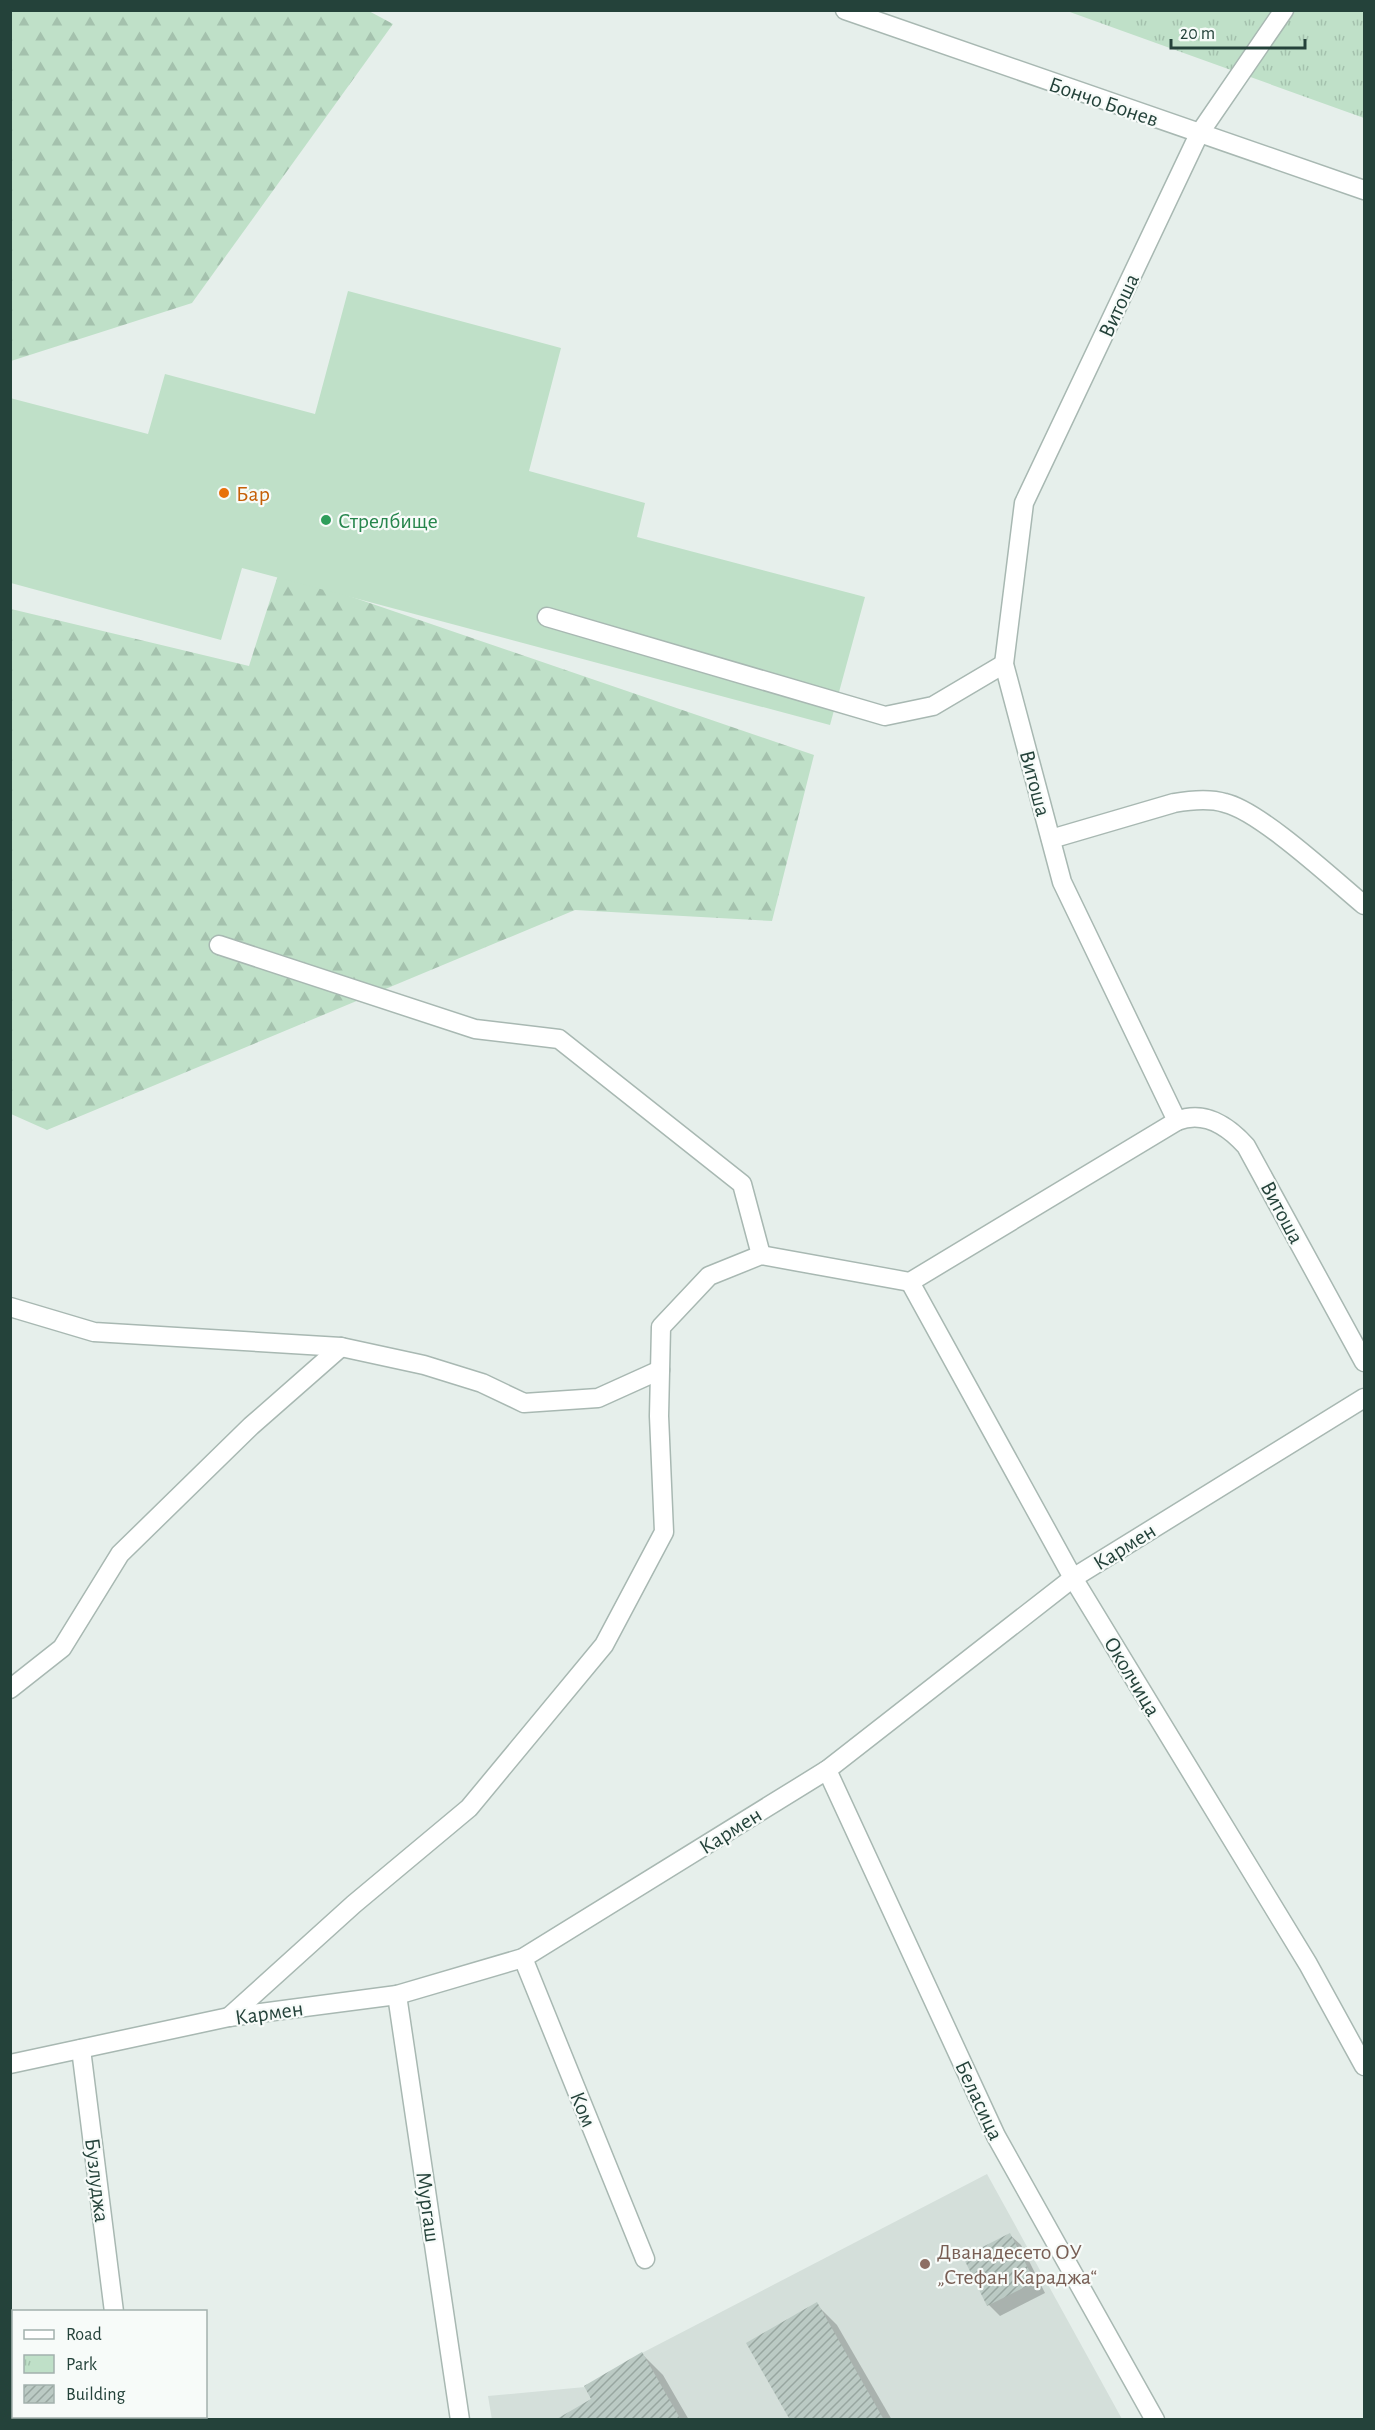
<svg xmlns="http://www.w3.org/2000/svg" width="1375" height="2430" font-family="'Alegreya Sans',sans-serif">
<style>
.built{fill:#d4dfda}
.forest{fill:url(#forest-firs)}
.park{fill:url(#park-tufts)}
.pitch{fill:#bfe0c8}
.shadow{fill:#0003}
.building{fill:url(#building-hatch)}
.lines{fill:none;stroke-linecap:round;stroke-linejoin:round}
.service-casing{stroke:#a8b8b2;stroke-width:21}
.minor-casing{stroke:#a8b8b2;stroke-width:21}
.tertiary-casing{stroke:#a8b8b2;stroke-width:21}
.service{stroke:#fff;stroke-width:18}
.minor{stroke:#fff;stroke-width:18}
.tertiary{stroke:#fff;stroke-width:18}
.food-dot{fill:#e8710a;stroke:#f7fbf9;stroke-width:2}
.leisure-dot{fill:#2e9e5b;stroke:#f7fbf9;stroke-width:2}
.education-dot{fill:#8d6e63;stroke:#f7fbf9;stroke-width:2}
.labels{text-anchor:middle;stroke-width:4.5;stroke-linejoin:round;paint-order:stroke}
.street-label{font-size:22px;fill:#24423a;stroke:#f7fbf9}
.food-label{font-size:22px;fill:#c56008;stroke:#f7fbf9;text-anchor:start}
.leisure-label{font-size:22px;fill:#27864d;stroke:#f7fbf9;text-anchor:start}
.education-label{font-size:22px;fill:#785e54;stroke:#f7fbf9;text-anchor:start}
</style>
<defs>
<pattern id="forest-firs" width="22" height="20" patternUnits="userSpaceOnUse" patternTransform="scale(1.5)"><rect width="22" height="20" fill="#bfe0c8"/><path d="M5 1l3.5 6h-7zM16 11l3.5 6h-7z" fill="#a4c1ad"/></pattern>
<pattern id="park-tufts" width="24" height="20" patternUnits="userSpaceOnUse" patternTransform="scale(1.5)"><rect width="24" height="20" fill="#bfe0c8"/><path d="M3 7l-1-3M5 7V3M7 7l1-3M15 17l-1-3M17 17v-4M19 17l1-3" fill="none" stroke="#a4c1ad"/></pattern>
<pattern id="building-hatch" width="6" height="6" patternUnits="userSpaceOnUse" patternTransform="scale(1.5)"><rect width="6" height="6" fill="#bbcac4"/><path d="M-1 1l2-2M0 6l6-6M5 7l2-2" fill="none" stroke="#98a6a0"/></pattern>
</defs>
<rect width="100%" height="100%" fill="#e6efeb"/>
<polygon class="built" points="987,2174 1122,2419 492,2420 488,2396 585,2387 640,2354"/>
<g class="forest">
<polygon points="367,10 393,24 192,303 11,361 11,11"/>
<polygon points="279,572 814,755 772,921 575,910 47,1130 11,1114 11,609 249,666"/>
</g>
<polygon class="park" points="1067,11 1364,11 1364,118"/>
<polygon class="pitch" points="348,291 561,348 529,471 645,503 637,537 865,597 830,725 242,568 221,640 11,583 10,398 148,434 165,374 315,414"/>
<g class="shadow">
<polygon points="1010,2235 1021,2245 1045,2293 1000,2316 989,2305 965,2258"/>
<polygon points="816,2304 837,2325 892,2420 792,2420"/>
<polygon points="642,2354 663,2375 689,2420 558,2420 593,2400"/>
</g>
<g class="building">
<polygon points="1010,2233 1035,2282 987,2306 963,2257"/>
<polygon points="817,2302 884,2420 790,2420 746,2343"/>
<polygon points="642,2352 681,2420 555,2420 591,2399 584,2386"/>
</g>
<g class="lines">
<g class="service-casing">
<polyline id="service" points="547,617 885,716 933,706 1004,664"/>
</g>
<g class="minor-casing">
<g id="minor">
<path d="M1284,10L1199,134L1024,503L1004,664L1062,882L1177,1121C1204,1110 1228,1126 1246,1146L1364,1362"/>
<path d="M1051,839L1174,803C1191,800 1209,798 1225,803C1260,811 1334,880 1364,905"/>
<polyline points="219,945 475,1029 559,1039 742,1184 761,1255"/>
<polyline points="910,1282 1073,1578 1308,1964 1364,2066"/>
<polyline points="10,1307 94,1332 341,1347 424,1365 482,1383 524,1403 598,1398 660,1370"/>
<polyline points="10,1689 62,1648 120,1554 251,1426 341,1347"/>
<polyline points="827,1770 996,2136 1155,2420"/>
<polyline points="523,1958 645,2259"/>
<polyline points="397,1995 460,2420"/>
<polyline points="229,2017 354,1904 469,1808 604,1645 664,1532 659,1416 661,1327 709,1276 761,1255 910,1282 1177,1121"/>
<polyline points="81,2049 114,2312"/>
<polyline points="10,2064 229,2017 397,1995 523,1958 827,1770 1073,1578 1364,1398"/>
<polyline points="127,2416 128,2420"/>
</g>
</g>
<g class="tertiary-casing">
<polyline id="tertiary" points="845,10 1364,190"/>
</g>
<use href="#service" class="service"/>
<use href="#minor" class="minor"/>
<use href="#tertiary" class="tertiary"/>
</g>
<circle class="food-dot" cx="224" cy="493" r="6"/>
<circle class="leisure-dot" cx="326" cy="520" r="6"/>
<circle class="education-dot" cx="925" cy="2264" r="6"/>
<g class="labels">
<g class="street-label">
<text transform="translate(1104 101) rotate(19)" y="8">Бончо Бонев</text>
<text transform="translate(1118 305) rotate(-65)" y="8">Витоша</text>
<text transform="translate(1036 783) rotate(75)" y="8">Витоша</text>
<text transform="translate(1283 1212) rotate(62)" y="8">Витоша</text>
<text transform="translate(1124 1546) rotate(-32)" y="8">Кармен</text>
<text transform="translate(1133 1676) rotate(59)" y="8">Околчица</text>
<text transform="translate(730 1830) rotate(-32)" y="8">Кармен</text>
<text transform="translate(269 2012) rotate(-8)" y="8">Кармен</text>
<text transform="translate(980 2100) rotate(65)" y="8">Беласица</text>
<text transform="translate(584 2109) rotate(68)" y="8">Ком</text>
<text transform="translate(98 2180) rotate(83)" y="8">Бузлуджа</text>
<text transform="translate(429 2207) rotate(82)" y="8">Мургаш</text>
</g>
<g class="food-label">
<text x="236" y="501">Бар</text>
</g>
<g class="leisure-label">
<text x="338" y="528">Стрелбище</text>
</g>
<g class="education-label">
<text x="937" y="2259">Дванадесето ОУ<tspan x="937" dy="25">„Стефан Караджа“</tspan></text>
</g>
</g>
<rect width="1375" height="2430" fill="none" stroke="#24423a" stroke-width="24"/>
<rect x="12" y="2310" width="195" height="108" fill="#f7fbf9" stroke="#a3b1ad" stroke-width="1.5"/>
<rect x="24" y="2330" width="30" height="9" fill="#ffffff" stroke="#a3b1ad" stroke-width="1.5"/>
<text x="66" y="2340" font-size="18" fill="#24423a">Road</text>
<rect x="24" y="2355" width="30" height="18" fill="url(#park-tufts)" stroke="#a3b1ad" stroke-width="1.5"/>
<text x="66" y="2370" font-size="18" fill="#24423a">Park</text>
<rect x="24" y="2385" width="30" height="18" fill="url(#building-hatch)" stroke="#a3b1ad" stroke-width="1.5"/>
<text x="66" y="2400" font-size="18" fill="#24423a">Building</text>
<path d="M1171 39v9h134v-9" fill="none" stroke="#24423a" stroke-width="3"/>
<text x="1180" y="39" font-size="18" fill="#24423a" stroke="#f7fbf9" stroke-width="4.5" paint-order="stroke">20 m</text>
</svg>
